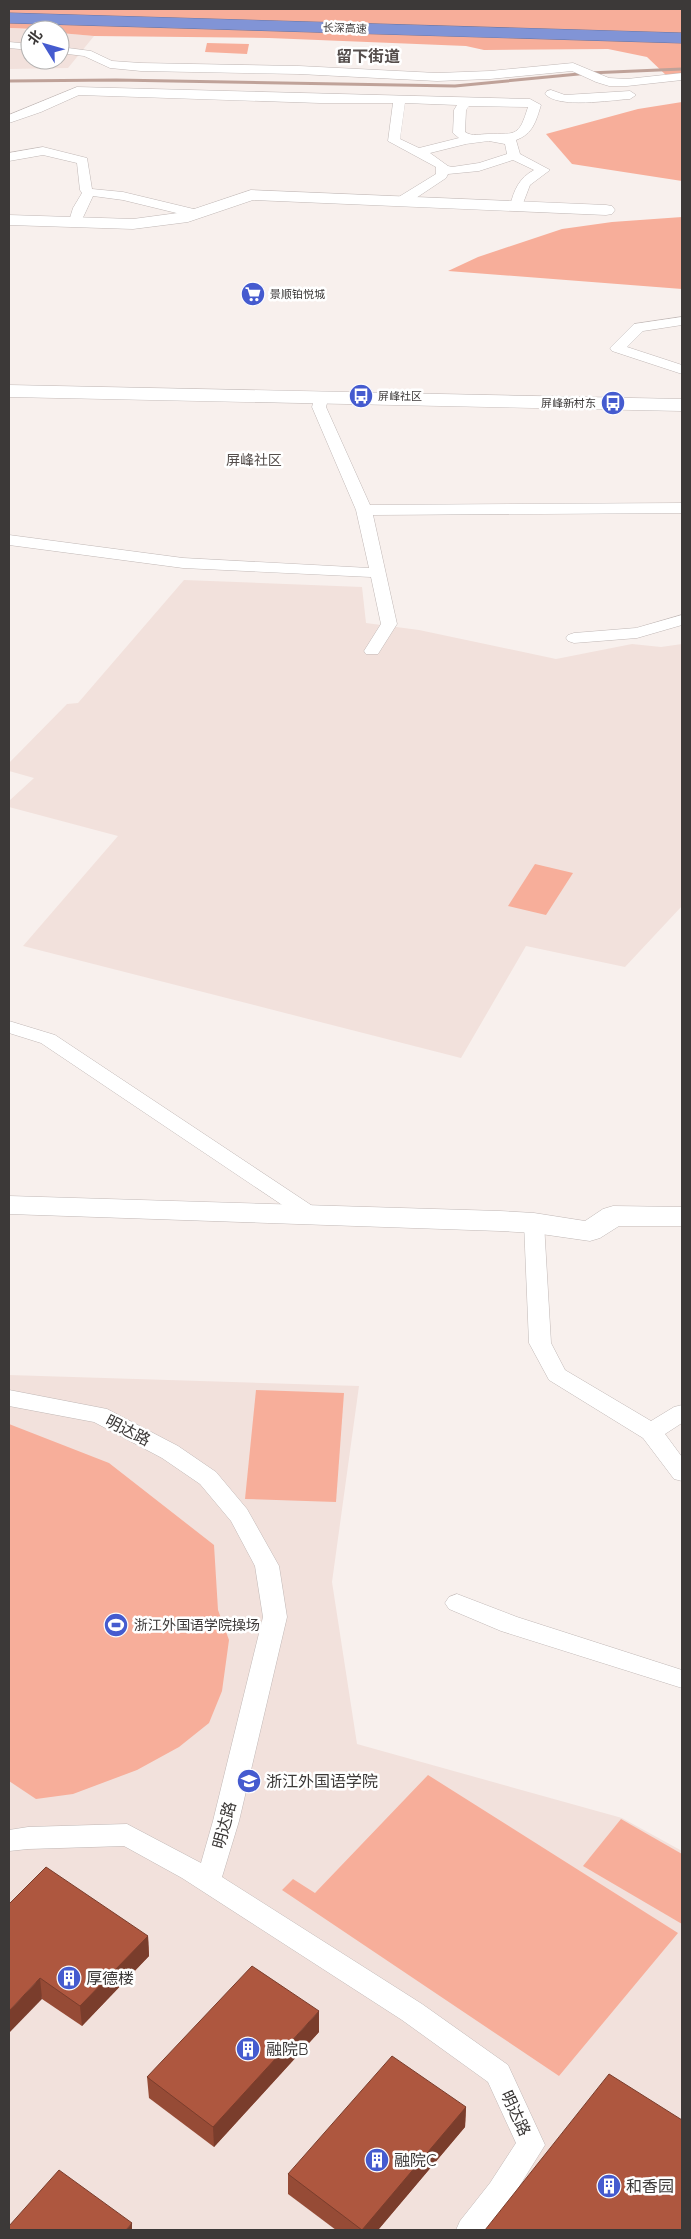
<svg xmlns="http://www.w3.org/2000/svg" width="691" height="2239" font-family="Quicksand,'Noto Sans SC',sans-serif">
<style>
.built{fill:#f2e1dc}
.green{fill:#f7ae9a}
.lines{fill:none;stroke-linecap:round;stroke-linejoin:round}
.stream{stroke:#bfa299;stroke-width:3}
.street-casing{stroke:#c1b8b6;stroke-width:1}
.secondary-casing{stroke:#c1b8b6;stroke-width:1}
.highway-casing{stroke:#69749f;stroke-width:1}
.street{fill:#fff;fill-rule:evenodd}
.secondary{fill:#fff;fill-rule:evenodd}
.highway{fill:#8194d6;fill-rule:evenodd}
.wall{fill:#964b36}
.shaded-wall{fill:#7a3d2c}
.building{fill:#ae573f;stroke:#7a3d2c}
.labels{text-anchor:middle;stroke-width:5;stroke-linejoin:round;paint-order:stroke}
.far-street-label{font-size:11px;fill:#3c3938;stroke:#fff}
.far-poi-label{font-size:11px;fill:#3c3938;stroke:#fff;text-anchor:start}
.far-quarter-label{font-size:14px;fill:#554e4c;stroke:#fff}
.poi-label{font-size:14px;fill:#3c3938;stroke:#fff;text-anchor:start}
.far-district-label{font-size:16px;font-weight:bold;fill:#554e4c;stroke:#fff}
.near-street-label{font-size:16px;fill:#3c3938;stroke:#fff}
.near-poi-label{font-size:16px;fill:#3c3938;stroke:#fff;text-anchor:start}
</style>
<rect width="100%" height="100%" fill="#f8f0ed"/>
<g class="built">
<polygon points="9,28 30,30 30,60 60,60 60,33 94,36 68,68 9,69"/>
<polygon points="184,580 362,587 366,623 419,630 556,659 632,644 661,647 682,644 682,906 625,967 526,946 461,1058 23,946 118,836 9,807 9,801 34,778 9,771 9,763 67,704 78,703"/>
<polygon points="9,1375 359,1386 332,1582 357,1744 622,1818 682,1851 682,2230 9,2230"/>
</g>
<g class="green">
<polygon points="9,9 682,9 682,78 668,77 647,57 608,49 484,50 466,46 269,38 94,36 60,33 60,30 9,28"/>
<polygon points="207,43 249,44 247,54 205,52"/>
<polygon points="682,102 682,181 572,164 546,134 638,109"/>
<polygon points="682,217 682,289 448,271 478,257 562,229 612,222"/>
<polygon points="535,864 573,873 546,915 508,906"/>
<polygon points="256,1390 344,1393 336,1502 245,1499"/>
<polygon points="9,1424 109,1463 214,1545 218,1610 229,1640 222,1691 209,1723 179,1747 137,1770 73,1794 36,1799 9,1781"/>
<polygon points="428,1775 678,1933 559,2076 282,1890 293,1879 315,1893"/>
<polygon points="621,1819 682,1854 682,1924 583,1866"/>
</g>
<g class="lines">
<polyline class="stream" points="9,81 116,80 455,86 589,73 682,69"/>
<g class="street-casing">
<g id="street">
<polygon points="9,42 30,44 30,50 9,48"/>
<polygon points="60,47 91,51 112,61 141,63 299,66 437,73 490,71 573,63 609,78 627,79 682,73 682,80 627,86 609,86 596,82 572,71 490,79 437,81 299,74 141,71 110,68 84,56 60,53"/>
<path d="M77,87L530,99L541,105C536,121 533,134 516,140L520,154L550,170L530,185L522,206L516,210L510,206C514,190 519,178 534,170L513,160L479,171L448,174L446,178L407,204H397L396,201L397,198L436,174V167L388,141L393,103H320L79,95L41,112L9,123V115ZM405,103L457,105L454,110L453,133L459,138L419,148L400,139ZM469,106L528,107C519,136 517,134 488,134C479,134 473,137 465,132L466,110ZM489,141L505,144L507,154L479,163L452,167L448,166L430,153L466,144Z"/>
<path d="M551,90L565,95L630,91L636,95L630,99C610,100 559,109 545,94L547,91Z"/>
<polygon points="43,147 87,158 92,189 123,192 202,211 203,214 197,218 123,200 93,196 80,224 70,224 69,221 73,208 82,193 80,190 77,163 43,155 9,161 9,153"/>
<polygon points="682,317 682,325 643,331 627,347 682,365 682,374 612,351 610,348 634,324"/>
<polygon points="322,392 329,396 326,407 370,505 682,503 682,513 373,515 397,624 378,654 366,654 364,651 381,624 371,577 183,568 9,545 9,535 183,558 369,568 356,510 312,407 315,396"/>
<polygon points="682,615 682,625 637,638 574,643 568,641 566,638 568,635 574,633 636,628"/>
<polygon points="9,1021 55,1035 317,1209 320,1214 317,1219 310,1221 303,1219 41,1043 9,1033"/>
<polygon points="534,1216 541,1218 544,1223 551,1343 565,1370 651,1421 674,1407 682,1405 682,1423 665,1434 682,1457 682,1481 674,1479 643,1438 549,1380 529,1343 524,1223 527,1218"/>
<polygon points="9,1390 107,1409 178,1446 216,1472 247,1509 279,1566 287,1617 239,1821 222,1877 422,2004 508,2065 545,2145 510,2201 487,2230 456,2230 460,2221 490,2183 516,2143 488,2082 402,2020 182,1878 124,1846 28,1849 9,1851 9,1830 28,1827 127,1824 201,1863 213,1821 263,1617 255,1566 231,1521 200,1484 162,1458 94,1422 9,1406"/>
<polygon points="457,1594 517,1617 682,1670 682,1688 501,1631 449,1609 445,1603 449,1597"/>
</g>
</g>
<g class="secondary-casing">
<g id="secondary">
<polygon points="251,190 606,205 612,206 615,210 612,214 606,215 253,200 188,222 133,229 9,225 9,215 133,219 185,212"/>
<polygon points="9,385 682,399 682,411 9,397"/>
<polygon points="9,1196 500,1211 534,1213 585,1221 603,1209 613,1206 682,1207 682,1226 619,1226 600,1238 590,1241 534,1233 500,1231 9,1214"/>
</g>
</g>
<g class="highway-casing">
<polygon id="highway" points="9,13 682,33 682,43 9,23"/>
</g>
<use href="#street" class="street"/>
<use href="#secondary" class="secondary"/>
<use href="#highway" class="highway"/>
</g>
<g class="wall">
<polygon points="9,1904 148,1936 149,1956 82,2026 42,1999"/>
<polygon points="319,2032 214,2147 149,2098 147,2077"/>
<polygon points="466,2107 465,2127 378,2230 336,2230 288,2194 288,2174"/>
</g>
<g class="shaded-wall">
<polygon points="148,1936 149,1956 82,2026 80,2006"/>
<polygon points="40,1978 42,1999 9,2033 9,2011"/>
<polygon points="319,2011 319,2032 214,2147 213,2127"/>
<polygon points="466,2107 465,2127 378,2230 362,2230"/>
<polygon points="132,2223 132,2230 126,2230"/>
</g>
<g class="building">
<polygon points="46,1867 148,1936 80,2006 40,1978 9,2011 9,1904"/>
<polygon points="252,1966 319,2011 213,2127 147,2077"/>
<polygon points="392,2056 466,2107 362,2230 288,2174"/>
<polygon points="609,2074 682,2120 682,2230 485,2230"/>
<polygon points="59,2170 132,2223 126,2230 9,2230 9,2226"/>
</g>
<defs>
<g id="supermarket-disc" transform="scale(1.25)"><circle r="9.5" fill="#455bcf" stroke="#fff"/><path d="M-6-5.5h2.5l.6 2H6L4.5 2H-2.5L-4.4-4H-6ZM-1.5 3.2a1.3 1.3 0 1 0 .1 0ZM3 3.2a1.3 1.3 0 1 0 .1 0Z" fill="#fff"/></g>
<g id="bus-disc" transform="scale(1.25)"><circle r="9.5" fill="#455bcf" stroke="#fff"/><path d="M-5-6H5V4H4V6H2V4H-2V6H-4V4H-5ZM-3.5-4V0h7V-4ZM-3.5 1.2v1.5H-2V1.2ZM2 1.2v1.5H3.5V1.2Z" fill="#fff"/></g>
<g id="stadium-disc" transform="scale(1.25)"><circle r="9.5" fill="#455bcf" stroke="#fff"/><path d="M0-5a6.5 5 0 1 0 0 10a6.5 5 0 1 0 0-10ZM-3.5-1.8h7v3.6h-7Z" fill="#fff"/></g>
<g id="school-disc" transform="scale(1.25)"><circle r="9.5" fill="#455bcf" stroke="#fff"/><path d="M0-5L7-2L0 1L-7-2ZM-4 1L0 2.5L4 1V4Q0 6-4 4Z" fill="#fff"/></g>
<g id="building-disc" transform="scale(1.25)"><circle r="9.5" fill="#455bcf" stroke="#fff"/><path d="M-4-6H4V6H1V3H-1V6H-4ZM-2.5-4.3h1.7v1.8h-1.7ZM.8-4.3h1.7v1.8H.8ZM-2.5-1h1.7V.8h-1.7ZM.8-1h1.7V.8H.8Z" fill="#fff"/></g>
</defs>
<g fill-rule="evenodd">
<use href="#supermarket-disc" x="253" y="294"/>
<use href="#bus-disc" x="361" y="396"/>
<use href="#bus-disc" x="613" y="403"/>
<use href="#stadium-disc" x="116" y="1625"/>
<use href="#school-disc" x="249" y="1781"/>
<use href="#building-disc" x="69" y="1978"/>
<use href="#building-disc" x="248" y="2049"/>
<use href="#building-disc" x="377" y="2160"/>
<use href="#building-disc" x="609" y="2186"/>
</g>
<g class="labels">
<g class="far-street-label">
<text transform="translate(345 28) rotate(2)" y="4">长深高速</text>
</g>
<g class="far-poi-label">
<text x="270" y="298">景顺铂悦城</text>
<text x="378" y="400">屏峰社区</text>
<text x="596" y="407" text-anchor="end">屏峰新村东</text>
</g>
<g class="far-quarter-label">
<text x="254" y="465">屏峰社区</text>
</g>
<g class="poi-label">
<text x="134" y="1630">浙江外国语学院操场</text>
</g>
<g class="far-district-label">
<text x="368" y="62">留下街道</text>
</g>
<g class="near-street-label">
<text transform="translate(128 1430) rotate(27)" y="6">明达路</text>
<text transform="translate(224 1825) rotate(-75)" y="6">明达路</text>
<text transform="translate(516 2113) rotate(65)" y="6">明达路</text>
</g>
<g class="near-poi-label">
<text x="266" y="1787">浙江外国语学院</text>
<text x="86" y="1984">厚德楼</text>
<text x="266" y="2055">融院B</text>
<text x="394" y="2166">融院C</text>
<text x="626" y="2192">和香园</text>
</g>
</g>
<rect width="691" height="2239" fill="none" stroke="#3c3938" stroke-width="20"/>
<g transform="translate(45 45) rotate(307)"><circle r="24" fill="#ffffff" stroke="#b1b0af"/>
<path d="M0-4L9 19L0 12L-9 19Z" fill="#455bcf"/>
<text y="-8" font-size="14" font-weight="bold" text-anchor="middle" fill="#3c3938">北</text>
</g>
</svg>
